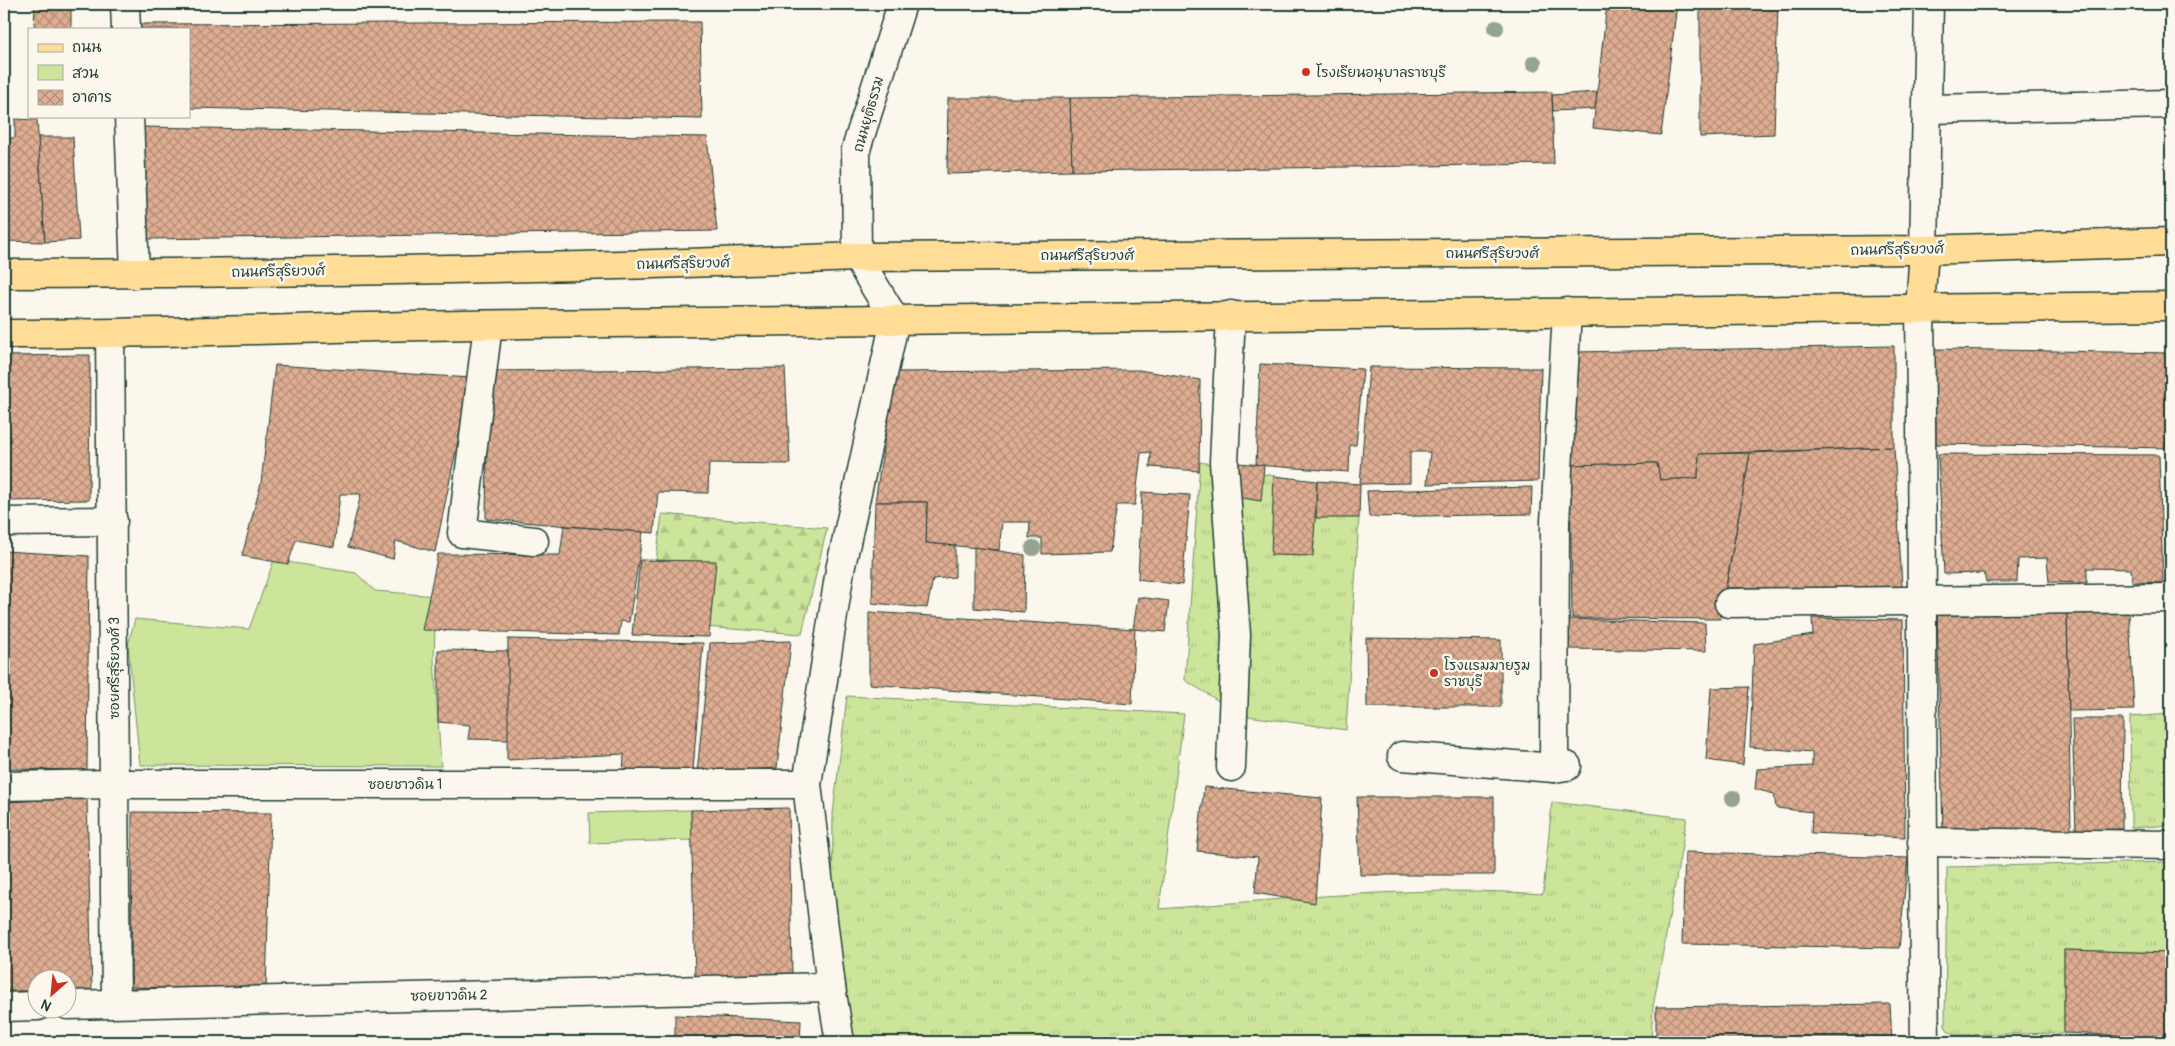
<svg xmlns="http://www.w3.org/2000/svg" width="2175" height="1046" font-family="Pangolin,'Playpen Sans Thai',sans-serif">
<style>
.grass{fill:url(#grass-tufts);stroke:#769168}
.forest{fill:url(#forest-firs);stroke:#769168}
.green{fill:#cce59b;stroke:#769168}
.building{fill:url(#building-cross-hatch);stroke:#1f3d34}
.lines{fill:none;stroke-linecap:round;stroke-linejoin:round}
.minor-casing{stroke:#1f3d34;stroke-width:31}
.major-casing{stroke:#1f3d34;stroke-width:31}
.minor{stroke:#fbf7ec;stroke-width:28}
.major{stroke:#ffdd96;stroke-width:28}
.tree{fill:#95a392}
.poi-dot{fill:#c8321e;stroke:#fbf7ec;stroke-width:2}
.labels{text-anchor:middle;stroke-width:5;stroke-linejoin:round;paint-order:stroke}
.poi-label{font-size:14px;fill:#1f3d34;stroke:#fbf7ec;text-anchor:start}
.street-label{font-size:14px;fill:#1f3d34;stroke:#fbf7ec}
</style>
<defs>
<pattern id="grass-tufts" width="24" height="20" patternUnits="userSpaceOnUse" patternTransform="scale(1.25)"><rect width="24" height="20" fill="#cce59b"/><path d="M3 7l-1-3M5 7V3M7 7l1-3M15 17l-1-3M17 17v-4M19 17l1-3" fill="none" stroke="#afc586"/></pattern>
<pattern id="forest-firs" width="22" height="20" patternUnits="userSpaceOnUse" patternTransform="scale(1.25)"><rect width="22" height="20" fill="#cce59b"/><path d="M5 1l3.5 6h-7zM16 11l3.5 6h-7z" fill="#afc586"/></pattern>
<pattern id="building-cross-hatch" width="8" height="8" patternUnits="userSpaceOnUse" patternTransform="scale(1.25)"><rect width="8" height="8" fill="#dfad92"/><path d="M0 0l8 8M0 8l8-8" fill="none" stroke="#b48e78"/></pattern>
</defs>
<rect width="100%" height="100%" fill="#fbf7ec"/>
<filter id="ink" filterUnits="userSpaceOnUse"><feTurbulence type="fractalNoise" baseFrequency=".02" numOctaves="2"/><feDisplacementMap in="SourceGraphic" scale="10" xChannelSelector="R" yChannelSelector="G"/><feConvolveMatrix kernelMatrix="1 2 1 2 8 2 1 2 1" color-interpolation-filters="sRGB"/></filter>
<g filter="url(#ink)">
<g class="grass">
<polygon points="1200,462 1274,476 1359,518 1346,730 1241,715 1185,680"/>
<path d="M847,696L1184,714L1159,909C1287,899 1415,885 1543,894L1552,802L1687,818L1653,1007L1651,1042H831L833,814Z"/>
<polygon points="2171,714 2171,825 2131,828 2130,717"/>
<polygon points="2171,862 2171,953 2064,950 2064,1033 1956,1035 1949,1032 1945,1026 1947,867"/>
</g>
<polygon class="forest" points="662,514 827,528 802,634 648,623"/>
<g class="green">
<polygon points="274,560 356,573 375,591 436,596 434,659 441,766 140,765 128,645 135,619 249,629"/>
<polygon points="691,810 692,840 590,843 589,813"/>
</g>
<g class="building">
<polygon points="35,4 71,4 71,29 34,29"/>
<polygon points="1607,4 1677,4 1661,135 1593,128"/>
<polygon points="1700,4 1778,4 1774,134 1700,137"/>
<polygon points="700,22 702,119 189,108 189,29 139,29 139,24"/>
<polygon points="1552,92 1554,164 1072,171 1070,98"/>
<polygon points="1597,92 1595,109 1553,111 1552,95"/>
<polygon points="948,98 1070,98 1072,171 947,174"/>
<polygon points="15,119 37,120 45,242 4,241 4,138 15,138"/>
<polygon points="143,127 707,137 717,231 147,239"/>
<polygon points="38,137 73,137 79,240 45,242"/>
<polygon points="1894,346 1894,447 1699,454 1698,478 1660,480 1657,463 1570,465 1574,352"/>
<polygon points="1935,349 2171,353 2171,448 1936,444"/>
<polygon points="90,355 89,500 4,501 4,356"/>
<polygon points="1260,364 1363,369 1356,445 1350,445 1349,472 1256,465"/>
<polygon points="275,365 471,378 435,552 396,541 393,559 348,547 361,494 340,494 334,547 296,540 288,564 242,556 261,483"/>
<polygon points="1369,367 1541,368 1538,481 1427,484 1430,452 1410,452 1410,483 1360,484"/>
<polygon points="785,368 790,464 709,463 708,493 658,492 654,533 486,519 488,371"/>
<polygon points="1139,370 1200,380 1199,471 1150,467 1151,452 1141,453 1135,505 1117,505 1110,552 1042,554 1042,538 1029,538 1030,522 1002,522 999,550 926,543 927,502 875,502 895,372"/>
<polygon points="1894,447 1902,587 1726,588 1750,453"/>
<polygon points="1750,453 1720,619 1572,618 1570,465 1657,463 1660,480 1698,478 1699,454"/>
<polygon points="1938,454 2159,455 2163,583 2132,582 2131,569 2087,568 2087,583 2049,582 2047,558 2018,559 2017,582 1986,582 1984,573 1944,574"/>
<polygon points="1237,463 1264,465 1261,501 1236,497"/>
<polygon points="1274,476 1317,481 1313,556 1271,555"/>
<polygon points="1317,481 1360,484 1359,518 1316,518"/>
<polygon points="1532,487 1531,514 1369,517 1367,491"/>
<polygon points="1142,492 1190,495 1182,585 1138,579"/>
<polygon points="875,502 927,502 926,543 955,546 955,577 933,579 927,608 872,603"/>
<polygon points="564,526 643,532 629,622 621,621 619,635 422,630 438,554 560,555"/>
<polygon points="974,547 1025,555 1024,612 974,608"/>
<polygon points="4,551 89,556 87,770 4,769"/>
<polygon points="640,560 716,561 709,637 632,635"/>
<polygon points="1138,597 1169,601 1165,632 1133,629"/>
<polygon points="1937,611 2067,611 2071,833 1943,832"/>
<polygon points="2067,611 2129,612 2134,710 2069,711"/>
<polygon points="869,612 1135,629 1132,704 869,684"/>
<polygon points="1812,618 1903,620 1905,837 1811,833 1812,812 1776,808 1774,794 1755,789 1757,769 1812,766 1812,752 1750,747 1754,644 1813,635"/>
<polygon points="1567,619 1705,623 1706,651 1567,649"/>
<polygon points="1366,638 1501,640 1501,707 1367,707"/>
<polygon points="508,639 703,643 693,770 623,774 624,754 507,760"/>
<polygon points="791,641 777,768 697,773 710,643"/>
<polygon points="438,650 508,651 508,740 468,739 470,725 438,722"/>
<polygon points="1749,687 1743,765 1706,760 1711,688"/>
<polygon points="2072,719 2123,719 2122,829 2076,830"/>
<polygon points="1204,787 1322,798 1315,903 1255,893 1258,857 1197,851"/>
<polygon points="1357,797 1494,797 1494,875 1360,875"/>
<polygon points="87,798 92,992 68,992 68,978 38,978 38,991 4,991 4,802"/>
<polygon points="789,808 792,976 695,978 691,810"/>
<polygon points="132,812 271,813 266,991 131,987"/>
<polygon points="1685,852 1908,858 1899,948 1682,944"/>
<polygon points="2064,950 2171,953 2171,1038 2064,1033"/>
<polygon points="1890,1004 1892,1042 1656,1042 1656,1007"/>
<polygon points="675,1015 801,1021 800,1042 675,1042"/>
</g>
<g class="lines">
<g class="minor-casing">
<g id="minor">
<polyline points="125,4 126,29"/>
<polyline points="1928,109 2171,104"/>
<polyline points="129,116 135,274"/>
<polyline points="1924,250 1929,4"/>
<path d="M1920,308C1923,553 1921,798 1925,1042"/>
<polyline points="488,325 462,533 534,541"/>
<polyline points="110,334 116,1003"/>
<polyline points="4,522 113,521"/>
<polyline points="1729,603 2171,598"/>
<polyline points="1402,756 1554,768 1567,766"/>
<polyline points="1231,767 1236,635 1224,462 1231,315"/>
<polyline points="1554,768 1555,522 1567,312"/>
<polyline points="4,786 115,784 807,784"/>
<polyline points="1922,842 2171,845"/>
<polyline points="68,1005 831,987"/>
<polyline points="4,1007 38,1006"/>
<polyline points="840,1042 831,987 807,784 840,570 895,320 857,257 856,149 902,4"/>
</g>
</g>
<g class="major-casing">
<g id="major">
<path d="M4,274C288,273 573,268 857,257L1924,250L2171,242"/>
<polyline points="1920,308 1924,250"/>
<path d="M4,334C178,334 352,326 526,324C1075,318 1623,311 2171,306"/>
</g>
</g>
<use href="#minor" class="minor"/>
<use href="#major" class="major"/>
</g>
<g class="tree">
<circle cx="1496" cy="28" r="8"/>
<circle cx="1534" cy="63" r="8"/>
<circle cx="1033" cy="548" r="8"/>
<circle cx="1733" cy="798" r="8"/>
</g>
</g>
<g class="poi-dot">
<circle cx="1306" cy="72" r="5"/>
<circle cx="1434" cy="673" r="5"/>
</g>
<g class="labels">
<g class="poi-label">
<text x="1316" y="77">โรงเรียนอนุบาลราชบุรี</text>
<text x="1444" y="670">โรงแรมมายรูม<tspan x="1444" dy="16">ราชบุรี</tspan></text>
</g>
<g class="street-label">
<text transform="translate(868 114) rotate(-74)" y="5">ถนนยุติธรรม</text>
<text transform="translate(1897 249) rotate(-1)" y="5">ถนนศรีสุริยวงศ์</text>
<text x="1492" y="258">ถนนศรีสุริยวงศ์</text>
<text x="1087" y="260">ถนนศรีสุริยวงศ์</text>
<text transform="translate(683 263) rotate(-1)" y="5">ถนนศรีสุริยวงศ์</text>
<text transform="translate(278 271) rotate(-1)" y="5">ถนนศรีสุริยวงศ์</text>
<text transform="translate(114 668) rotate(-90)" y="5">ซอยศรีสุริยวงศ์ 3</text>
<text x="405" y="789">ซอยชาวดิน 1</text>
<text transform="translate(449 995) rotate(-1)" y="5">ซอยขาวดิน 2</text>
</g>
</g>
<rect width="2175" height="1046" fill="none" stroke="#fbf7ec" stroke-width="20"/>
<rect x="10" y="10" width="2155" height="1026" fill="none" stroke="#1f3d34" stroke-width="2" filter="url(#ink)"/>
<rect x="28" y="28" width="162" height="90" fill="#fbf7ec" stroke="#a3ada2"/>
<rect x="38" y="44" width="25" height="8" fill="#ffdd96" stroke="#a3ada2"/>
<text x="72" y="52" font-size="15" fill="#1f3d34">ถนน</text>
<rect x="38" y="65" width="25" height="15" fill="#cce59b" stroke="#a3ada2"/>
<text x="72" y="78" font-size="15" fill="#1f3d34">สวน</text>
<rect x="38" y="90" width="25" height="15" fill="url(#building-cross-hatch)" stroke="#a3ada2"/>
<text x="72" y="102" font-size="15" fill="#1f3d34">อาคาร</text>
<g transform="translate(52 994) rotate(207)"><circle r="24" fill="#fbf7ec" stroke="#a3ada2"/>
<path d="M0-4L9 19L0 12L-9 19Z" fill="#c8321e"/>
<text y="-8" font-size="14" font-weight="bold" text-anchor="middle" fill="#1f3d34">N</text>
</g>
</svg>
